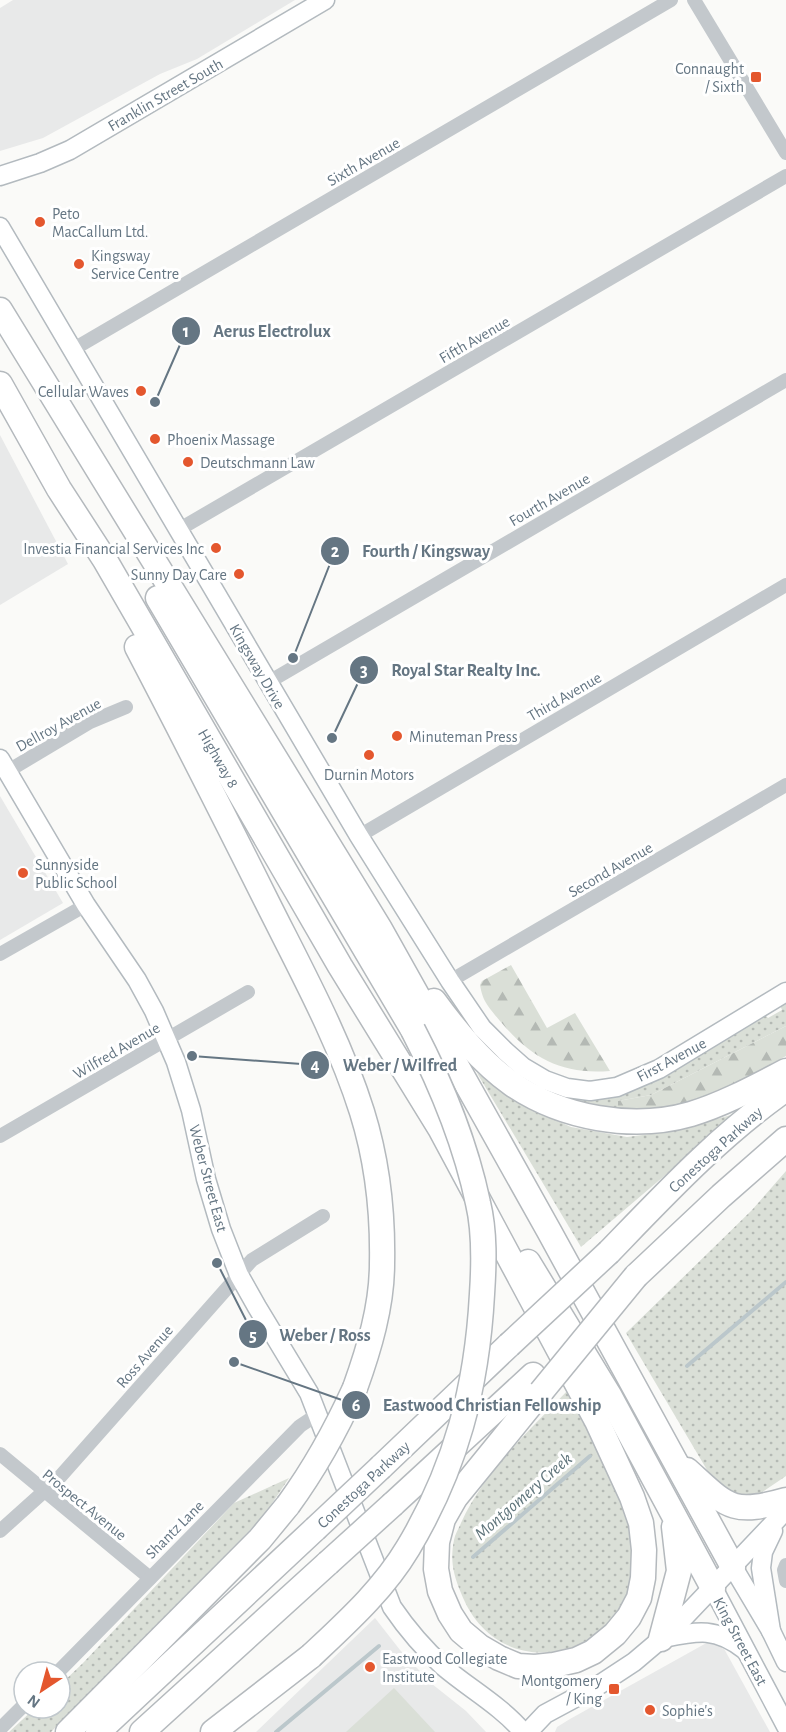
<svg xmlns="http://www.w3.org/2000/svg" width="786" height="1732" font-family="'Alegreya Sans',sans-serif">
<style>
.built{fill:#e8e9e9}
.grass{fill:url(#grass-dots)}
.forest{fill:url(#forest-firs)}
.pitch{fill:#dadfd7}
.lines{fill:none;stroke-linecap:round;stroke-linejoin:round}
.stream{stroke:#bbc7cb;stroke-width:4}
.secondary-casing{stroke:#b3babf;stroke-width:21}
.highway-casing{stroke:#b4b9bd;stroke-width:27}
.street{stroke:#c3c8cc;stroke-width:14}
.secondary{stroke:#fff;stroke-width:18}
.highway{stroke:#fff;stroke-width:24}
.highway-bridge-casing{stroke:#b4b9bd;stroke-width:27;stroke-linecap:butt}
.highway-bridge{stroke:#fff;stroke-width:24}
.poi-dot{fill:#e4572e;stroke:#fff;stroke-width:2}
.labels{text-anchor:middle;stroke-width:6;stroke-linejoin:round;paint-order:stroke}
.poi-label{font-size:16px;fill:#657683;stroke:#fff;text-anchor:start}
.street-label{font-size:16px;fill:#657683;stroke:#fff}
.water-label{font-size:18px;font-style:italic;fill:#60757c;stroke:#fff}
.leader{fill:none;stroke:#657683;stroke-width:2}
.callout-dot{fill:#657683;stroke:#fff;stroke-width:2}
.mark-label{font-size:18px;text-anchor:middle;font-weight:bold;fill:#fff}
.callout-label{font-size:18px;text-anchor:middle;font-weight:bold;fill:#657683;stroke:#fff;stroke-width:6;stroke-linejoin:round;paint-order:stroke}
</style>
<defs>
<pattern id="grass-dots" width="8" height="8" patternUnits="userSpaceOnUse" patternTransform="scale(1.5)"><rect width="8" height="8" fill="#dadfd7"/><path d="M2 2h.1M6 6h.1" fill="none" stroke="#b4b9b4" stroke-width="1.8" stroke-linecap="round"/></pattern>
<pattern id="forest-firs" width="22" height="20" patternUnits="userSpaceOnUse" patternTransform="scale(1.5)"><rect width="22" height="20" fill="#dadfd7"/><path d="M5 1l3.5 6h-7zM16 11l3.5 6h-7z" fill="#b4b9b4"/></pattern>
</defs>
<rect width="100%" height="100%" fill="#fafaf8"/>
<g class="built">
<polygon points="13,0 295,0 197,59 160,74 43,138 0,151 0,8"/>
<polygon points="0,435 68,564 0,605"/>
<polygon points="0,796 63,903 0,940"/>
<polygon points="375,1618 400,1650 432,1684 466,1711 486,1732 256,1732"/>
<polygon points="710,1641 722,1645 770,1732 555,1732 557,1727 570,1719"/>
</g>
<g class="grass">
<polygon points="786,1002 786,1026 651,1095 618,1101 618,1110 572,1104 528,1078 592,1097 764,1014 768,1018 782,1010 780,1005"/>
<polygon points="477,1073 524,1106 571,1127 627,1137 674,1131 738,1113 581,1247"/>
<polygon points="786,1171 786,1476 752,1499 728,1495 710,1475 626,1333 752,1210"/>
<path d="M569,1389C582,1417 594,1444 607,1472C617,1495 630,1519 633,1544C646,1653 502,1698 461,1593C453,1574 450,1560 454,1540C455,1534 459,1528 461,1523C485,1470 530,1430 569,1389Z"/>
<polygon points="289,1478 263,1517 51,1732 9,1732 35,1708 60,1708 60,1685 83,1663 234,1503"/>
</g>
<g class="forest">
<path d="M511,965L547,1028L575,1013L610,1071C561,1075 531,1058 500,1021C489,1007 483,1003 480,985L482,981Z"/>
<path d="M786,1026V1056C743,1079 697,1109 646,1111C637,1111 627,1110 618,1110V1101L651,1095Z"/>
</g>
<polygon class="pitch" points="394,1688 435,1732 346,1732"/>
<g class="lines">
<g class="stream">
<polyline points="687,1366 786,1282"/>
<polyline points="473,1557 590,1456"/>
<polyline points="276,1732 379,1646"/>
</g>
<g class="secondary-casing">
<g id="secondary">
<polyline points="0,176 40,163 70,150 325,0"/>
<polyline points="0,227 359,836 450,981 482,1028 505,1051 523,1067 545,1080 567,1088 590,1091 617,1087 659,1069 786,992"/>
<path d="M0,759L86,905L137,980L154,1011L176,1062L191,1110L206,1179L221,1229L239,1275L257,1307L309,1393L392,1607C407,1629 424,1649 444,1667C470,1689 501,1706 523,1732"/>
<polyline points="733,1567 771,1631 786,1662"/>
<polyline points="713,1588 786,1726"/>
<polyline points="771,1631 761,1568 763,1552 773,1531"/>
<path d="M664,1638C698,1631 716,1627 745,1650"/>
<polyline points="528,1732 545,1714 599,1685 634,1662 673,1629 786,1510"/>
</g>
</g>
<g class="highway-casing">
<g id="highway">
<polyline points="0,310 380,929 549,1231 733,1567"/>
<polyline points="0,384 59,489 105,560 340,966 441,1130 597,1421 632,1497 641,1523 644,1550 643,1578 639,1598 629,1617 615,1634 593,1652 576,1660 554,1665 535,1667 518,1666 499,1658 480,1647 461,1631 450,1614 440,1591 436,1569 437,1542 443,1519 455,1498 541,1392"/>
<polyline points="158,598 413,1030"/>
<path d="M137,647C181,731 224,816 267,902C301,970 339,1039 362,1112C377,1160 383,1215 382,1264C382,1306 369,1349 355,1388"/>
<path d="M434,1001C456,1031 481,1062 512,1084C562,1118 632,1131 691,1114C724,1104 755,1087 786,1071"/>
<path d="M609,1252C665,1194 720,1135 786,1089"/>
<polyline points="528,1262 609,1395 713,1588"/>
<polyline points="636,1276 721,1196 786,1139"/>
<polyline points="381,1467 509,1345"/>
<path d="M687,1470C727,1506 731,1516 786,1500"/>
<polyline points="393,1504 533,1375"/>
<polyline points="661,1639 679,1571 674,1527"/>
<polyline points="68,1732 260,1539 288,1505"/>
<polyline points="98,1732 315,1529"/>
<polyline points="142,1732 328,1563"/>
<polyline points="213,1732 311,1656"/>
</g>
</g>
<g class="street">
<polyline points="694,0 786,153"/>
<polyline points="72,350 671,0"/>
<polyline points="178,530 786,176"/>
<polyline points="267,683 786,380"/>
<polyline points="8,771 90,722 126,707"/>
<polyline points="359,836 786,585"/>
<polyline points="0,954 86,905"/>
<polyline points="450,981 786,785"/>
<polyline points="0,1136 248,992"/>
<polyline points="0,1454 150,1578"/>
<polyline points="0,1531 59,1478 252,1260 323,1216"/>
<polyline points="786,1565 784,1570 786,1581"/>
<polyline points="58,1672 300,1426 318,1414"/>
<polyline points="0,1729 24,1705"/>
</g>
<use href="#secondary" class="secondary"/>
<use href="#highway" class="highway"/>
<g class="highway-bridge-casing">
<g id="highway-bridge">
<polyline points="509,1345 609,1252"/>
<polyline points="541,1392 636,1276"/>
<path d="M288,1505C315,1468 336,1430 355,1388"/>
<polyline points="315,1529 381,1467"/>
<polyline points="328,1563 393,1504"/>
<path d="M311,1656C346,1623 383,1590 408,1548C456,1468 477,1387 482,1294C484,1264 485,1232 478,1203C465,1141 442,1086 413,1030"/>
</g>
</g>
<use href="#highway-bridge" class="highway-bridge"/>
</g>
<g class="poi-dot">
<rect x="750" y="71" width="12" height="12" rx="3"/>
<circle cx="40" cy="222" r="6"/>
<circle cx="79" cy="264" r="6"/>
<circle cx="141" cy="391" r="6"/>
<circle cx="155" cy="439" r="6"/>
<circle cx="188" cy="462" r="6"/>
<circle cx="216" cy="548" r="6"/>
<circle cx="239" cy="574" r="6"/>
<circle cx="397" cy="736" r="6"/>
<circle cx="369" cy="755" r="6"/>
<circle cx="23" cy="873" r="6"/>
<circle cx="370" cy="1667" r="6"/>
<rect x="608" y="1683" width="12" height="12" rx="3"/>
<circle cx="650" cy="1710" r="6"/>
</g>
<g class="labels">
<g class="poi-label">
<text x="744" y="74" text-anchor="end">Connaught<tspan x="744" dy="18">/ Sixth</tspan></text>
<text x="52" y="219">Peto<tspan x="52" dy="18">MacCallum Ltd.</tspan></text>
<text x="91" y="261">Kingsway<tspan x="91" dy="18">Service Centre</tspan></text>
<text x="129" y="397" text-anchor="end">Cellular Waves</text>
<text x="167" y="445">Phoenix Massage</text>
<text x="200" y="468">Deutschmann Law</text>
<text x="204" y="554" text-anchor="end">Investia Financial Services Inc</text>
<text x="227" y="580" text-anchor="end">Sunny Day Care</text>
<text x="409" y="742">Minuteman Press</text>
<text x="369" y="780" text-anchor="middle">Durnin Motors</text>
<text x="35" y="870">Sunnyside<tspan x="35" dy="18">Public School</tspan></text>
<text x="382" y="1664">Eastwood Collegiate<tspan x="382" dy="18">Institute</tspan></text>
<text x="602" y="1686" text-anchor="end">Montgomery<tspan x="602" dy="18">/ King</tspan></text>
<text x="662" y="1716">Sophie's</text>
</g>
<g class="street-label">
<text transform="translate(165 94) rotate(-30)" y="6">Franklin Street South</text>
<text transform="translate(363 161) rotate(-30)" y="6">Sixth Avenue</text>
<text transform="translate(474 339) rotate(-30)" y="6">Fifth Avenue</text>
<text transform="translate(549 499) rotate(-30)" y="6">Fourth Avenue</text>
<text transform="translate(258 666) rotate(60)" y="6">Kingsway Drive</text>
<text transform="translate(564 696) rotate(-30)" y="6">Third Avenue</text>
<text transform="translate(58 724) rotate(-29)" y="6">Dellroy Avenue</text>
<text transform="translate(219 758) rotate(60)" y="6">Highway 8</text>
<text transform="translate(610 869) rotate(-30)" y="6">Second Avenue</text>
<text transform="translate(116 1050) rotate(-30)" y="6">Wilfred Avenue</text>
<text transform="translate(671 1059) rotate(-28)" y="6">First Avenue</text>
<text transform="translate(715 1149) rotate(-42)" y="6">Conestoga Parkway</text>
<text transform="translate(209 1178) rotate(75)" y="6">Weber Street East</text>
<text transform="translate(144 1356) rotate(-49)" y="6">Ross Avenue</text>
<text transform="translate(363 1484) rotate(-43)" y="6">Conestoga Parkway</text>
<text transform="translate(85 1504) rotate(39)" y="6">Prospect Avenue</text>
<text transform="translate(174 1529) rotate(-45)" y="6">Shantz Lane</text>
<text transform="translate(741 1641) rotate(62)" y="6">King Street East</text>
</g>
<g class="water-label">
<text transform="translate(523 1496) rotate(-41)" y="6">Montgomery Creek</text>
</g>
</g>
<path class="leader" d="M155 402L186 331M293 658L335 551M332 738L364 670M192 1056L315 1065M217 1263L253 1334M234 1362L356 1405"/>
<g class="callout-dot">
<circle cx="155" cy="402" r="6"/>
<circle cx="293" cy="658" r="6"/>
<circle cx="332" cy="738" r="6"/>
<circle cx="192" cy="1056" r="6"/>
<circle cx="217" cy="1263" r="6"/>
<circle cx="234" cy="1362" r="6"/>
<circle cx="186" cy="331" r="15"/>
<circle cx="335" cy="551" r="15"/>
<circle cx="364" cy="670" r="15"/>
<circle cx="315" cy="1065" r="15"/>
<circle cx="253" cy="1334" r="15"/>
<circle cx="356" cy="1405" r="15"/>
</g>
<g class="mark-label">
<text x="186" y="337">1</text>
<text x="335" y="557">2</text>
<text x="364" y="676">3</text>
<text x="315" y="1071">4</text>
<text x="253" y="1341">5</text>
<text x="356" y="1411">6</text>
</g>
<g class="callout-label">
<text x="272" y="337">Aerus Electrolux</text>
<text x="426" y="557">Fourth / Kingsway</text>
<text x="466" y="676">Royal Star Realty Inc.</text>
<text x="400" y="1071">Weber / Wilfred</text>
<text x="325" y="1341">Weber / Ross</text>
<text x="492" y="1411">Eastwood Christian Fellowship</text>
</g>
<g transform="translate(42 1690) rotate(216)"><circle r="28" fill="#ffffff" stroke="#c1c8cd" stroke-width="1.5"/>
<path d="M0-4.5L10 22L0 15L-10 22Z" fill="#e4572e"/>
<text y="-9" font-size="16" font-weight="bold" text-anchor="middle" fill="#657683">N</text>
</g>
</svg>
